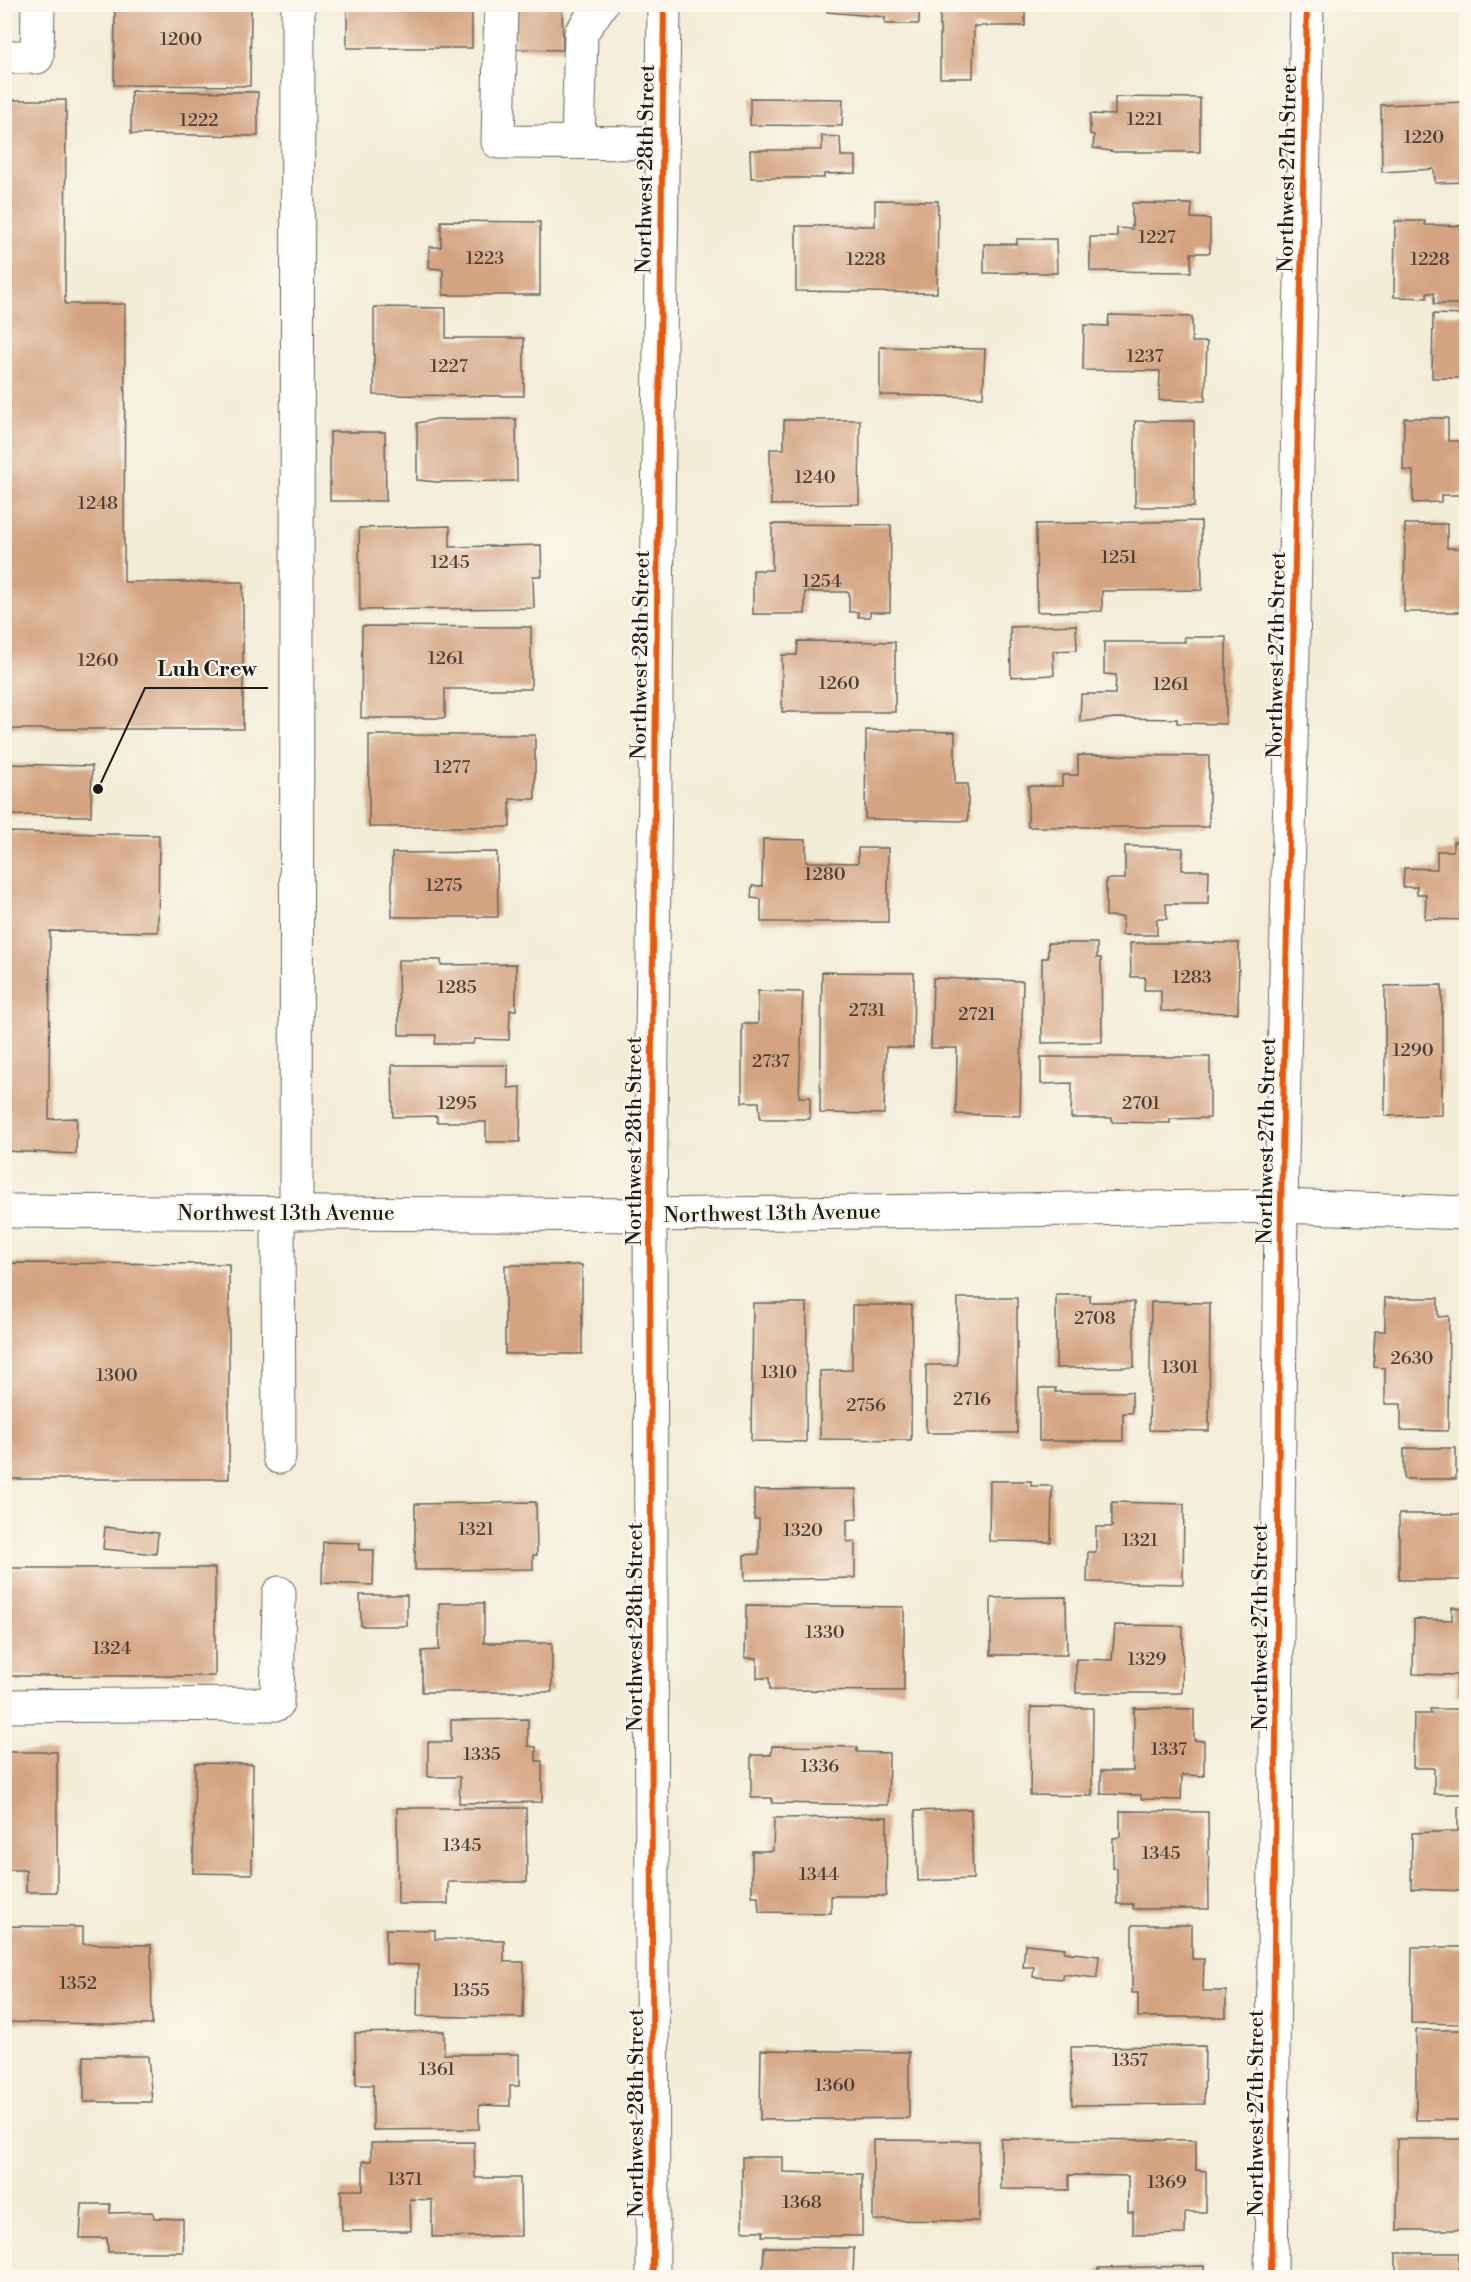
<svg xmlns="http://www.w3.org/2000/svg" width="1471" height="2282" font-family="'Libre Bodoni',serif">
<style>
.building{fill:#d4a482}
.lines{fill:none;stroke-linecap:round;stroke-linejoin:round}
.minor-casing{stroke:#67655d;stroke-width:35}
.minor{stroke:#fff;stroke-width:33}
.cycleway-casing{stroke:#fbf7ec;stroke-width:10}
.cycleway{stroke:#e8590c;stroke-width:6}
.labels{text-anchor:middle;stroke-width:4.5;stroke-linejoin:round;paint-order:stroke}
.number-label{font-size:18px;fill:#4a3e36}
.street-label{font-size:21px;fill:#1c1c1c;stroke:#fbf7ec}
.leader{fill:none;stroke:#1c1c1c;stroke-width:2}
.callout-dot{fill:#1c1c1c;stroke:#fbf7ec;stroke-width:2}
.callout-label{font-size:22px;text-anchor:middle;font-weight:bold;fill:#1c1c1c;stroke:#fbf7ec;stroke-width:4.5;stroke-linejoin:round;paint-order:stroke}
</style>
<rect width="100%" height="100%" fill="#fbf7ec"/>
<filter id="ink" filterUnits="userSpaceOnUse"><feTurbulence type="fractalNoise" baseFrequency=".0167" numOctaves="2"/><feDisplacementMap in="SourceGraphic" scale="12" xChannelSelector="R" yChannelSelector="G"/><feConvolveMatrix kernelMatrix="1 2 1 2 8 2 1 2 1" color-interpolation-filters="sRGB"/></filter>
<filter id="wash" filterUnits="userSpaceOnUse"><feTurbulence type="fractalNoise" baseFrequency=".008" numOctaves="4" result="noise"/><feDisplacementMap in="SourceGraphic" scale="24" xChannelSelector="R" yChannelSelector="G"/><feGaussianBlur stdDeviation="1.35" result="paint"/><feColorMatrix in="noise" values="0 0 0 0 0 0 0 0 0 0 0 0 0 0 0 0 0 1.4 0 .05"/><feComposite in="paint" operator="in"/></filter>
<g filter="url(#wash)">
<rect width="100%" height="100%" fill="#f2edd7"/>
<g id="blocks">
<g class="building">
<polygon points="115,4 251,4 250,86 114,85"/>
<rect x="347" y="4" width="125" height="44"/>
<polygon points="515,4 562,4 563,50 514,49"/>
<polygon points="750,4 812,4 812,10 750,9"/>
<polygon points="827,4 919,4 919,24 885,24 885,17 827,12"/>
<polygon points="940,5 1025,5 1025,26 974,26 973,78 940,78"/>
<polygon points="131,91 258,92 258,136 131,134"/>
<polygon points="1115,97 1200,98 1200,152 1115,152 1093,148 1094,135 1090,134 1090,114 1115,115"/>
<polygon points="750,98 843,99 842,126 750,125"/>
<polygon points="4,100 66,100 65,304 125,304 124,582 243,582 243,729 4,729"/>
<polygon points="1466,102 1466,182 1435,183 1434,169 1382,172 1381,105"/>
<polygon points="822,136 840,137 841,156 856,156 856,173 824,174 824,178 751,178 750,150 822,150"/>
<polygon points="875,200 938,201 937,293 796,291 796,226 875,226"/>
<polygon points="1132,203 1192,204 1191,218 1210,219 1210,253 1191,253 1191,272 1090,271 1090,237 1117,237 1117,228 1132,229"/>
<polygon points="441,221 540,222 540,295 443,295 443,269 429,268 429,247 441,247"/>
<polygon points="1395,221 1425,221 1425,225 1466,226 1466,304 1434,304 1434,293 1427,293 1427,298 1394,297"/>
<polygon points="1017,239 1056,239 1057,273 984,273 984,244 1017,244"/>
<polygon points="374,307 446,308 446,338 524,338 524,396 374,395"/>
<polygon points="1433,314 1466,315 1466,378 1432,378"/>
<polygon points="1109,315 1192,317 1192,342 1207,342 1205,401 1159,400 1160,371 1083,370 1084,325 1108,326"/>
<polygon points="880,347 985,349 983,397 880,395"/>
<polygon points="1404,418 1448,418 1448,441 1466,441 1466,495 1441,495 1441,502 1413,503 1413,471 1403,470"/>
<polygon points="436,419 516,419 517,481 437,482 417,480 417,423"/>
<polygon points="784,420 860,420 859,504 771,505 770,449 784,449"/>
<rect x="1135" y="421" width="59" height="86"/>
<polygon points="330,432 385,432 386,501 330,501"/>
<polygon points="1201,521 1202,590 1102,591 1102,611 1037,612 1036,524"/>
<polygon points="772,524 891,525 890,612 870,612 870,617 858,617 858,612 849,612 849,592 805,592 805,614 753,614 753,570 772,570"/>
<polygon points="1405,524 1447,524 1447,548 1466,548 1466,612 1404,612"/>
<polygon points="450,526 450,547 541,545 542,576 533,576 534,608 360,610 359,528"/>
<polygon points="1076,625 1077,650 1053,651 1054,675 1011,677 1010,627"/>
<polygon points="362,626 531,627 531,689 445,689 445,718 361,718"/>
<polygon points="1184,637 1226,637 1226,724 1177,723 1177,719 1115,718 1080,722 1081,694 1115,694 1116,675 1104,674 1104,642 1185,642"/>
<polygon points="798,641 895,642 895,712 782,712 782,655 797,655"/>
<polygon points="866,730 955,732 955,784 968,784 968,821 865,819"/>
<polygon points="369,735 535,735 535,799 510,799 510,827 369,827"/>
<polygon points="1078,755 1209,756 1209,827 1028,827 1028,786 1062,786 1062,775 1078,775"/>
<polygon points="4,764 92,766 91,816 4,815"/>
<polygon points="4,832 159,835 158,932 50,931 49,1119 77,1118 76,1154 4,1151"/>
<polygon points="763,839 806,840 806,862 858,863 858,848 888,848 888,922 761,922 761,899 751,898 752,886 762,886"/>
<polygon points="1453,842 1466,842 1466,920 1425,919 1426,894 1417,894 1417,887 1403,887 1404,868 1437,869 1437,851 1453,851"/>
<polygon points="1125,846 1183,848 1182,870 1209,870 1208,904 1166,904 1167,919 1157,919 1157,935 1122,935 1123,917 1106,916 1106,879 1125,879"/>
<polygon points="497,852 498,917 392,917 392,853"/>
<polygon points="1048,943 1097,943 1097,958 1101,958 1102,1042 1042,1043 1042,958 1048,958"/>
<polygon points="1130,943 1239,943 1238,1013 1161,1011 1161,990 1144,990 1145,977 1131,977"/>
<polygon points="398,960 441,960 441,965 516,964 516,1010 510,1010 509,1040 474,1039 473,1044 435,1044 436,1035 399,1035"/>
<polygon points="822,972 914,973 913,1048 886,1047 884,1114 820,1113"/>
<polygon points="933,978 1023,981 1020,1116 956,1114 957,1048 931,1048"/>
<polygon points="1442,985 1442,1115 1385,1116 1385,986"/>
<polygon points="758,991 803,992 799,1097 810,1097 810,1119 760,1119 759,1102 742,1102 742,1024 758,1024"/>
<polygon points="1041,1057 1210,1057 1210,1118 1170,1119 1170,1123 1112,1122 1112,1118 1071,1118 1072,1083 1041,1084"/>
<polygon points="392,1065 508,1065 508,1088 521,1087 520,1142 486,1142 486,1122 437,1122 437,1116 393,1117"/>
<polygon points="13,1263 229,1264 229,1479 4,1479 4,1271"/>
<rect x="505" y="1265" width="77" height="89"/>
<polygon points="1056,1295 1090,1295 1090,1302 1134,1302 1134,1367 1056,1368"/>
<polygon points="958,1298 1017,1298 1017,1433 926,1433 926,1365 957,1365"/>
<polygon points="1385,1298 1438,1298 1438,1317 1449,1316 1448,1431 1401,1430 1401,1404 1385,1404 1385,1368 1374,1367 1374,1349 1375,1331 1385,1331"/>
<polygon points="1151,1302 1210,1303 1209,1431 1149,1430"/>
<polygon points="753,1303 807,1303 806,1442 751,1441"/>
<polygon points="852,1305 912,1305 911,1440 820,1439 820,1371 852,1370"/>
<polygon points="1039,1388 1056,1388 1055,1392 1132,1392 1132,1413 1123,1413 1123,1441 1039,1441"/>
<rect x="1404" y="1448" width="52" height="31"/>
<polygon points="990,1481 1031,1481 1031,1486 1052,1486 1051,1542 989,1541"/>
<polygon points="1462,1486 1466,1486 1466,1580 1399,1580 1399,1514 1462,1514"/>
<polygon points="856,1489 857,1519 847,1520 847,1542 855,1541 855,1578 745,1580 744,1555 759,1554 759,1519 754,1519 754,1490"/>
<polygon points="536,1502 537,1555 533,1555 533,1569 415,1570 415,1504"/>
<polygon points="1112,1502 1184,1504 1183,1584 1087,1582 1088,1552 1096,1552 1096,1527 1112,1527"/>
<polygon points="105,1527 158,1533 156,1554 103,1549"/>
<polygon points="323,1542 360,1543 359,1550 374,1550 373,1585 322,1583"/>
<polygon points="4,1568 215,1568 215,1676 9,1676 9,1619 4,1619"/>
<polygon points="360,1595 407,1595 407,1626 361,1626"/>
<polygon points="1066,1597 1067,1655 991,1655 991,1598"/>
<polygon points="439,1603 484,1603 484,1643 552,1643 552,1692 422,1692 422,1651 439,1650"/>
<polygon points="746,1605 904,1607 904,1691 770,1690 769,1678 757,1678 757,1658 745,1658"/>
<polygon points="1452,1607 1466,1608 1466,1695 1456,1695 1457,1675 1413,1674 1414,1619 1452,1620"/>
<polygon points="1115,1625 1183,1626 1182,1693 1076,1693 1076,1659 1112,1660"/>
<polygon points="1031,1707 1093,1708 1092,1796 1030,1795"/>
<polygon points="1134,1708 1194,1709 1194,1740 1204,1741 1204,1776 1182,1775 1181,1800 1141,1799 1141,1795 1101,1794 1101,1771 1133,1771"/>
<polygon points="1430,1709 1466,1709 1466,1794 1434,1794 1434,1768 1413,1768 1414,1714 1431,1714"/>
<polygon points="528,1719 528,1746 536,1747 536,1761 542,1761 542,1802 459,1803 460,1777 428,1777 428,1742 451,1742 451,1720"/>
<polygon points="772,1746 857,1747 857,1752 889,1753 888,1805 772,1803 772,1798 751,1798 751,1755 771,1755"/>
<polygon points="4,1752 57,1752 57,1892 26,1892 26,1870 4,1870"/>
<polygon points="195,1763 253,1764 252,1874 193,1873"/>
<polygon points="1458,1807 1466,1807 1466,1891 1411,1889 1412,1833 1458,1831"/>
<polygon points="397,1808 526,1808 527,1882 448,1882 448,1904 398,1904"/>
<polygon points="971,1809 973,1879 918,1881 915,1811"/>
<polygon points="1120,1811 1208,1812 1209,1909 1133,1909 1133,1904 1117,1904 1117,1868 1113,1868 1113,1838 1120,1837"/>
<polygon points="887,1817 886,1896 831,1896 831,1913 759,1912 758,1896 752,1896 752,1851 773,1851 774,1818"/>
<polygon points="1132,1925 1192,1925 1192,1959 1204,1959 1203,1991 1226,1991 1226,2017 1138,2017 1138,1993 1132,1993"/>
<polygon points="4,1926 83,1927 83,1944 151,1945 152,2025 4,2022"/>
<polygon points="386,1929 435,1930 435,1939 504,1940 504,1962 524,1962 523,2018 417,2016 418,1965 386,1964"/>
<polygon points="1025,1944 1065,1948 1064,1952 1099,1956 1097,1978 1063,1974 1063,1979 1033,1977 1034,1967 1023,1967"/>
<polygon points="1412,1947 1466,1947 1466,2024 1411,2023"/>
<rect x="1416" y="2030" width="50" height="90"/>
<polygon points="444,2031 444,2054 519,2054 519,2086 510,2086 510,2106 479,2105 479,2129 373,2130 373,2085 356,2085 355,2033"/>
<polygon points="1205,2046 1204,2104 1072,2105 1071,2047"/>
<polygon points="761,2050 909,2052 909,2118 760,2120"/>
<polygon points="84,2056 148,2056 152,2102 84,2102"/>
<polygon points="1001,2139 1196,2140 1196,2170 1206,2171 1206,2212 1185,2212 1185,2234 1133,2235 1133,2212 1128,2212 1128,2176 1069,2175 1069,2190 1001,2189"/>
<rect x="1397" y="2139" width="69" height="91"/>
<polygon points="873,2140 979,2141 979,2221 873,2220"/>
<polygon points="474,2142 475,2178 520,2178 521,2236 432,2237 432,2200 410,2199 411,2231 342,2231 341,2190 363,2190 363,2161 371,2161 371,2143"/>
<polygon points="742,2157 783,2157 783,2172 862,2174 862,2236 762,2236 763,2231 742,2231"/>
<polygon points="82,2204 110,2204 110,2213 153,2212 154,2218 183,2219 183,2252 108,2252 107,2238 80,2238"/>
<polygon points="764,2247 854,2248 853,2278 763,2278"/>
<rect x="1396" y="2253" width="63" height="25"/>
<polygon points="1204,2266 1204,2278 1098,2278 1098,2268"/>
<polygon points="415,2274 489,2276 489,2278 415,2278"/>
</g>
</g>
</g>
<g filter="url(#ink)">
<use href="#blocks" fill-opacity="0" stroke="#67655d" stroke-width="1.5"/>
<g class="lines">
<g class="minor-casing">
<g id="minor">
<polyline points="501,4 498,142 662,143"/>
<polyline points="4,57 37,57 38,4"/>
<polyline points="578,142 581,33 601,4"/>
<polyline points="4,1211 650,1215 1281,1206 1466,1213"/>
<polyline points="278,1213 279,1457"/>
<polyline points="296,1213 298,4"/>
<polyline points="4,1706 277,1704 279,1593"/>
<polyline points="653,2278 650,1215 664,4"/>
<polyline points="1271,2278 1281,1206 1307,4"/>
</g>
</g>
<use href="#minor" class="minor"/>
<g class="cycleway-casing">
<g id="cycleway">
<polyline points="653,2278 650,1215 664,4"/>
<polyline points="1271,2278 1281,1206 1307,4"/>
</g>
</g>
<use href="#cycleway" class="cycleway"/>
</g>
</g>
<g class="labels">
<g class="number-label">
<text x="181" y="45">1200</text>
<text x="1145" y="125">1221</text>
<text x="199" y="126">1222</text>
<text x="1424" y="143">1220</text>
<text x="1157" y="243">1227</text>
<text x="485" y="264">1223</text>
<text x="866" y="265">1228</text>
<text x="1430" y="265">1228</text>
<text x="1145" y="362">1237</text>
<text x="449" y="372">1227</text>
<text x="815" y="483">1240</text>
<text x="98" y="509">1248</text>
<text x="1119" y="563">1251</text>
<text x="450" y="568">1245</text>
<text x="822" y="587">1254</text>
<text x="446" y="664">1261</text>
<text x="98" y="666">1260</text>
<text x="839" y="689">1260</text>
<text x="1171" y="690">1261</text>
<text x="452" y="773">1277</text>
<text x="825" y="880">1280</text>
<text x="444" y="891">1275</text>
<text x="1192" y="983">1283</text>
<text x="457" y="993">1285</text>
<text x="867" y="1016">2731</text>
<text x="977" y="1020">2721</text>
<text x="1413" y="1056">1290</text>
<text x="771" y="1067">2737</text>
<text x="457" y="1109">1295</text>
<text x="1141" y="1109">2701</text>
<text x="1095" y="1324">2708</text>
<text x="1412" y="1364">2630</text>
<text x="1180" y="1373">1301</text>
<text x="779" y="1378">1310</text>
<text x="117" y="1381">1300</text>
<text x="972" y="1405">2716</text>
<text x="866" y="1411">2756</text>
<text x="476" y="1535">1321</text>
<text x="803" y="1536">1320</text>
<text x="1140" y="1546">1321</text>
<text x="825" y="1638">1330</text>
<text x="112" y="1654">1324</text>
<text x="1147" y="1665">1329</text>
<text x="1169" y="1755">1337</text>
<text x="482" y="1760">1335</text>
<text x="820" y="1772">1336</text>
<text x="462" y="1851">1345</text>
<text x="1161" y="1859">1345</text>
<text x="819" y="1880">1344</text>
<text x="78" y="1989">1352</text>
<text x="471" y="1996">1355</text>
<text x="1130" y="2066">1357</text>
<text x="437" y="2075">1361</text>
<text x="835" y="2091">1360</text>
<text x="405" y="2185">1371</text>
<text x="1167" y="2188">1369</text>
<text x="802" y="2208">1368</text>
</g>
<g class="street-label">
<text transform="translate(645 169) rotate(-89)" y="7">Northwest 28th Street</text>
<text transform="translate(1287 169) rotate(-89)" y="7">Northwest 27th Street</text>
<text transform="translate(640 655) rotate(-89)" y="7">Northwest 28th Street</text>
<text transform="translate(1276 655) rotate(-89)" y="7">Northwest 27th Street</text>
<text transform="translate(634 1141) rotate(-90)" y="7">Northwest 28th Street</text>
<text transform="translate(1266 1141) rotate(-89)" y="7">Northwest 27th Street</text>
<text x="286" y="1220">Northwest 13th Avenue</text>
<text transform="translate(772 1213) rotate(-1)" y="7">Northwest 13th Avenue</text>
<text transform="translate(635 1627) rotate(-90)" y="7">Northwest 28th Street</text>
<text transform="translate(1260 1627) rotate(-90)" y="7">Northwest 27th Street</text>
<text transform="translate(636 2113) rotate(-90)" y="7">Northwest 28th Street</text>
<text transform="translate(1256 2113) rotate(-90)" y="7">Northwest 27th Street</text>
</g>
</g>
<path class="leader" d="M98 789L145 688H268"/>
<circle class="callout-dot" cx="98" cy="789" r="6"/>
<g class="callout-label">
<text x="207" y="676">Luh Crew</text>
</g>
<rect width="1471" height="2282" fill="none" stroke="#fbf7ec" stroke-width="24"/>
</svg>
